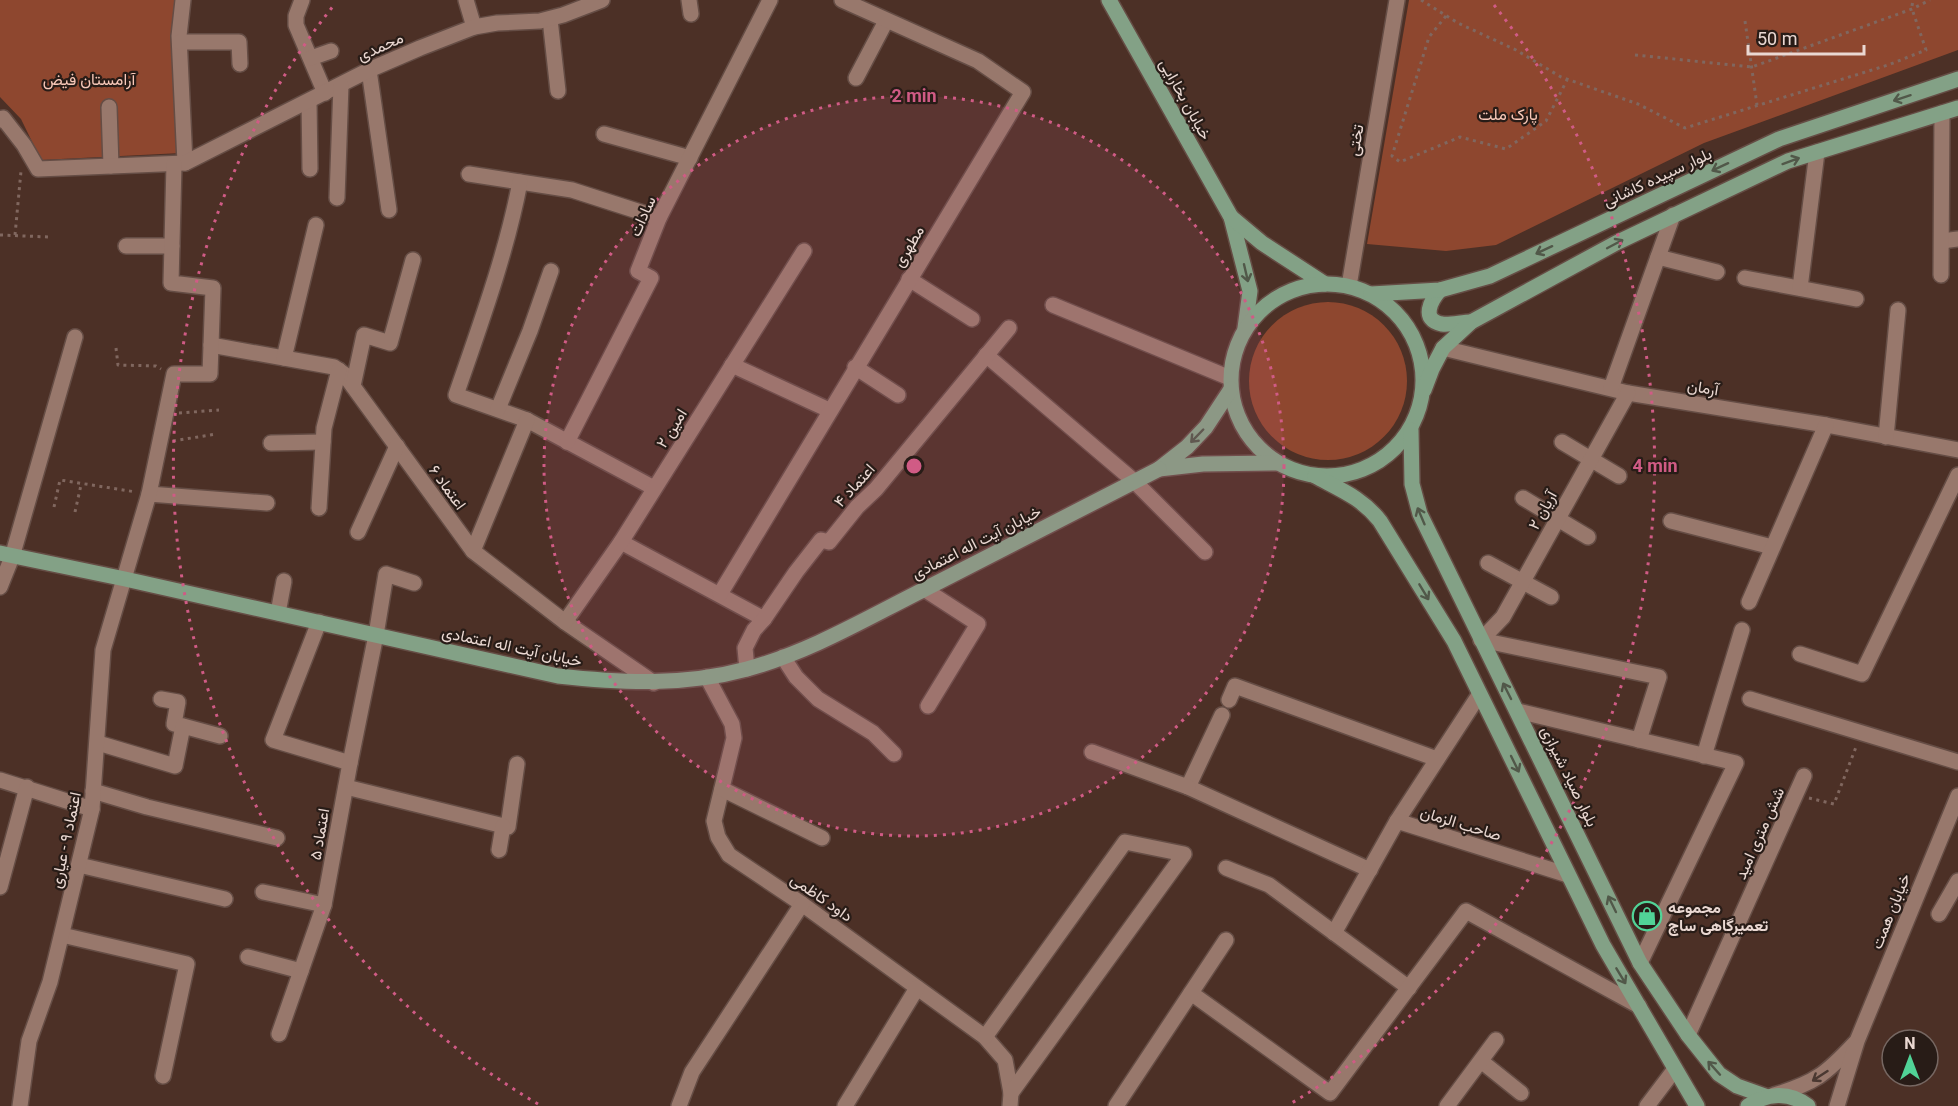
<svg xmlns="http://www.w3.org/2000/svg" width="1958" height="1106" font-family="Roboto,Vazirmatn,sans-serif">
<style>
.green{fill:#8e472f}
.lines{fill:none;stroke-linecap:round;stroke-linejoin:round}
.minor-casing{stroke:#654d45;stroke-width:18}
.major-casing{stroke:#654d45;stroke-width:18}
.path{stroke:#80675f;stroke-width:3;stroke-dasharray:3 4.5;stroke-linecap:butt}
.minor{stroke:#98786c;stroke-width:15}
.major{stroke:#83a186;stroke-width:15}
.oneway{stroke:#515849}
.oneway2{stroke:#4a3831}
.ring{fill:none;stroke:#d05b85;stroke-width:3;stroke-dasharray:3 6}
.labels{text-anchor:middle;stroke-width:4.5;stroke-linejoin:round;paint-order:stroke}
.street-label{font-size:16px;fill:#ead8d2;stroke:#281c17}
.park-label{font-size:16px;fill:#f9c9b9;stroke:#281c17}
.poi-label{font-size:16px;font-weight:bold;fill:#ead8d2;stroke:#281c17;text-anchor:start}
.centre{fill:#d05b85;stroke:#281c17;stroke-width:3}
.ring-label{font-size:18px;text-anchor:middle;font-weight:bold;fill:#d05b85;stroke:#281c17;stroke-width:4.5;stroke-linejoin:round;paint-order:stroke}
</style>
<rect width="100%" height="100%" fill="#4c3026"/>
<g class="green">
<polygon points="0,0 177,0 181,153 41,160 21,119 0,97"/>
<polygon points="1409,0 1958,0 1958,50 1704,143 1496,245 1446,251 1367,244"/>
<circle cx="1328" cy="381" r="79"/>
</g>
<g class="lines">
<g class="minor-casing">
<g id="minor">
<polyline points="183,0 179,36 185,163"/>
<polyline points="302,0 296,16 296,25 325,93"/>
<polyline points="466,0 474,27"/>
<polyline points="689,0 691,14"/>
<polyline points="550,19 558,91"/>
<polyline points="180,42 239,42 240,64"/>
<polyline points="311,58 331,51"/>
<polyline points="369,70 389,210"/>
<polyline points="856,78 886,21"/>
<polyline points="309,101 310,169"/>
<polyline points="109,107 111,166"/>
<polyline points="0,120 3,118 24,145 38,169 185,163 369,70 420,48 474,27 497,23 540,21 563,15 602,0"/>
<polyline points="604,134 690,158"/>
<polyline points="469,174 572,190 659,218"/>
<path d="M520,182C506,255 480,325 456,395L527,420L654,488"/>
<polyline points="337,198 341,85"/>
<polyline points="1942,241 1958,239"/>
<polyline points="126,246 172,246"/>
<polyline points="1658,257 1717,272"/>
<polyline points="1941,275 1942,113"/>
<polyline points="1745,278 1856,299"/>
<polyline points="909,279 972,319"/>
<polyline points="1349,286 1397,0"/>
<polyline points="1800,288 1817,152"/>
<polyline points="1053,305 1230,378"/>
<polyline points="211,345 334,367 344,374 473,551 565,622 654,683"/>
<polyline points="1443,348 1628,393 1826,425 1958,450"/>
<polyline points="986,355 1134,481 1205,552"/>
<polyline points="284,358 316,225"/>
<polyline points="732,365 829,410"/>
<polyline points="855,367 898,395"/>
<polyline points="353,386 364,335 390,343 413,260"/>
<polyline points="1611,388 1673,215"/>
<polyline points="498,409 530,331 551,271"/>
<polyline points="1886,437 1898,310"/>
<polyline points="567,442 651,278 638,271 659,218 770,0"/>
<polyline points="1562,442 1619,476"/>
<polyline points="271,443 323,442"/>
<polyline points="149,494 267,503"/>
<polyline points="1523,498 1588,537"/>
<polyline points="319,508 324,428 339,370"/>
<polyline points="1671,521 1772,547"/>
<polyline points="358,532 397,446"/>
<polyline points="621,542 764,619"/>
<polyline points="473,551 527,420"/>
<polyline points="1488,563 1551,597"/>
<polyline points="0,587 12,557 75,337"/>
<polyline points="924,589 978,624 928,706"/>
<polyline points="720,594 1023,92 978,61 842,0"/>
<polyline points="1749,602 1826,425"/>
<polyline points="278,613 284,581"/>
<polyline points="319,622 273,740 350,763"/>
<polyline points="565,622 621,542 804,251"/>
<polyline points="1481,640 1503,617 1628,393"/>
<polyline points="1481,640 1659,677 1639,740"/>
<polyline points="1800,654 1862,674 1958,475"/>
<polyline points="783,657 796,677 818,699 873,733 894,754"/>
<polyline points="747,669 745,648 754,630 764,619 796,572 821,540 829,542 857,507 876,489 1009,328"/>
<polyline points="707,677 732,724 734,738 714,821 718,837 729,855 802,904 985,1037 1005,1060 1011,1093 1010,1106"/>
<polyline points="161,699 178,702 174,724 183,726"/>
<polyline points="1750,699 1958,762"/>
<polyline points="1229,700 1235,686 1437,759"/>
<polyline points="1518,711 1736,763 1640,963"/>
<polyline points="1222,715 1188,787 1370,870"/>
<polyline points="98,743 175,766 183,726 220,736"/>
<polyline points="1092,752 1188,787"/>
<polyline points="1704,756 1742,630"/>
<polyline points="0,780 92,809"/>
<polyline points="346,787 508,827 517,764"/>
<polyline points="722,789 822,838"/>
<polyline points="93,791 147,807 277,838"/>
<polyline points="1397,821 1479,695"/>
<polyline points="499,850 503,826"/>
<polyline points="79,865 225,899"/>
<polyline points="1226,868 1269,885 1409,988"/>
<polyline points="0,887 27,787"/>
<polyline points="263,892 324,905"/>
<polyline points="1939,914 1958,881"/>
<polyline points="1334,933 1397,821 1568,875"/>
<polyline points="62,935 187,964 163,1076"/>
<polyline points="248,957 301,971"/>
<polyline points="1191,993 1330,1093 1466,911 1639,1006"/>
<polyline points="279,1034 324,905 350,763 376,635 386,574 414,583"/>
<polyline points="1688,1035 1804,776"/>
<polyline points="985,1037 1125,842 1184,854 1011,1093"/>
<polyline points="1481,1061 1521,1093"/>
<path d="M1774,1095C1815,1083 1826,1074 1855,1043"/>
<polyline points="20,1106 29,1041 50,982 92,809 103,650 149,494 174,374 210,374 213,288 171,283 174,164"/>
<polyline points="679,1106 692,1072 802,904"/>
<polyline points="845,1106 917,988"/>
<polyline points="1116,1106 1226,940"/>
<polyline points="1447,1106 1496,1040"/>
<polyline points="1647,1106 1675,1069"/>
<polyline points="1837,1106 1857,1041 1958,796"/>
</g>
</g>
<g class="major-casing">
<g id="major">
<polyline points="1109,0 1231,217 1250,291 1245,328"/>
<polyline points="1231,217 1262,243 1325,284"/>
<circle cx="1327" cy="380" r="96"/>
<path d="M1440,290C1431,300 1420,320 1442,324C1451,325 1462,322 1471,322"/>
<polyline points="1371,294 1440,290 1490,276 1779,139 1958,79"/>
<polyline points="1231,389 1206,427 1187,447 1159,469 1203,464 1277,463"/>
<polyline points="1424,390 1432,369 1443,348 1471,322 1616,243 1788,161 1958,108"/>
<polyline points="1411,430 1412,484 1420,514 1640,963 1688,1035 1719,1074 1737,1086 1765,1096"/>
<path d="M1315,476C1341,490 1362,498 1380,521L1454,641L1603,945L1697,1106"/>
<path d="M0,553L125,579L558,676C622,683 685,686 747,669C810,652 867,618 925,589C1003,549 1081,509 1159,469"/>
<path d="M1748,1106C1767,1093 1789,1091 1808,1106"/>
</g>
</g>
<g class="path">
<polyline points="1421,0 1458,23 1516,50 1561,77 1638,104 1685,128 1888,65 1926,50 1912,9"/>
<polyline points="1912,6 1913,0"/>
<polyline points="1446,16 1429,37 1392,156 1400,162 1460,137 1506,149 1546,121 1567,80"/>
<polyline points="1745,21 1757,105"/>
<polyline points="1635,55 1752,67 1912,9 1930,0"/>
<polyline points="0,235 49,237"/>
<polyline points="15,235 21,171"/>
<polyline points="116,348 118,365 156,366 161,369"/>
<polyline points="179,413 219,410"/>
<polyline points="173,441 216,434"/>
<polyline points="54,507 60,480 136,492"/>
<polyline points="75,512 81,485"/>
<polyline points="1809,798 1834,804 1856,747"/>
</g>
<use href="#minor" class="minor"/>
<use href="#major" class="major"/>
</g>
<defs><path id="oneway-shaft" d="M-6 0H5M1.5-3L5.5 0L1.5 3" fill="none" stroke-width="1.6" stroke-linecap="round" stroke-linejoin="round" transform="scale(1.5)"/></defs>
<g class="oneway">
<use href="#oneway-shaft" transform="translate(1902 98) rotate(162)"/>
<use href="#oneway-shaft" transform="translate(1791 161) rotate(-20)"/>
<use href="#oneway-shaft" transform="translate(1720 167) rotate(155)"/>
<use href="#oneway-shaft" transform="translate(1615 244) rotate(-28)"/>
<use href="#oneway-shaft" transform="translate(1544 250) rotate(155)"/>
<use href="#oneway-shaft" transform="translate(1246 273) rotate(77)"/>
<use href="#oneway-shaft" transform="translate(1197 436) rotate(134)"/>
<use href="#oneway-shaft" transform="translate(1421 516) rotate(-113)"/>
<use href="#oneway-shaft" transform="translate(1424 592) rotate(59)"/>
<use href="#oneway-shaft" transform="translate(1507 691) rotate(-117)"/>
<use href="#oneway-shaft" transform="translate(1515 764) rotate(64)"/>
<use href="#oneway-shaft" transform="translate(1612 904) rotate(-116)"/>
<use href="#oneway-shaft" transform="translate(1621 976) rotate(59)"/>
<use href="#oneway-shaft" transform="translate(1714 1068) rotate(-132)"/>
</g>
<use class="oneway2" href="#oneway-shaft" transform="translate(1820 1076) rotate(147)"/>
<circle cx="914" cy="466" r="370" fill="#d05b85" fill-opacity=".12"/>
<g class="ring">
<circle cx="914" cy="466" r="370"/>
<path d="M538 1104A741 741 0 0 1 334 5M1494 5A741 741 0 0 1 1290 1104"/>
</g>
<defs>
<g id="shop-ring" transform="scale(1.5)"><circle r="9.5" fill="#281c17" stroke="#51d397" stroke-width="1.5"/><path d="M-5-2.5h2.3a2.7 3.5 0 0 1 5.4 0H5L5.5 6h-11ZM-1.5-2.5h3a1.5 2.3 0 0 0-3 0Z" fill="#51d397"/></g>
</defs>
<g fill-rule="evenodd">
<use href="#shop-ring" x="1647" y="916"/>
</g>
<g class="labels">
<g class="street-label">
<text transform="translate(380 46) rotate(-24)" y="6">محمدی</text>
<text transform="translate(1186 99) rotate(61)" y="6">خیابان بخارایی</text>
<text transform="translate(1355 140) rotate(-80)" y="6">تختی</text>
<text transform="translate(1657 177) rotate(-25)" y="6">بلوار سپیده کاشانی</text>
<text transform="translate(642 216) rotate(-66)" y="6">سادات</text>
<text transform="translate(908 246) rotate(-59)" y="6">مطهری</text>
<text transform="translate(1703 387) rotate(9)" y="6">آرمان</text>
<text transform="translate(671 428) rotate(-58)" y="6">امین ۲</text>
<text transform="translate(854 485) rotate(-48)" y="6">اعتماد ۴</text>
<text transform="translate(448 487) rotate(54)" y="6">اعتماد ۶</text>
<text transform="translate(1542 510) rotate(-61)" y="6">آریان ۲</text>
<text transform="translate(976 542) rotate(-27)" y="6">خیابان آیت اله اعتمادی</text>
<text transform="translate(512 646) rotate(12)" y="6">خیابان آیت اله اعتمادی</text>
<text transform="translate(1570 776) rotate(64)" y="6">بلوار صیاد شیرازی</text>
<text transform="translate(1461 823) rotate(17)" y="6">صاحب الزمان</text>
<text transform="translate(1759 833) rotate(-66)" y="6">شش متری امید</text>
<text transform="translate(319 834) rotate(-80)" y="6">اعتماد ۵</text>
<text transform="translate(65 840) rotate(-78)" y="6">اعتماد ۹ - عیاری</text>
<text transform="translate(822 897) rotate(35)" y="6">داود کاظمی</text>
<text transform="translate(1890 911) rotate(-68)" y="6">خیابان همت</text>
</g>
<g class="park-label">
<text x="89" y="85">آرامستان فیض</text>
<text x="1508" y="120">پارک ملت</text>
</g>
<g class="poi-label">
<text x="1668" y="913">مجموعه<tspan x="1668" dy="18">تعمیرگاهی ساچ</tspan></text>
</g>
</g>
<circle cx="914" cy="466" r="9" class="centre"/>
<g class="ring-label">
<text x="914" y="102">2 min</text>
<text x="1655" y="472">4 min</text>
</g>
<g transform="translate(1910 1058)"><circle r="28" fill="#281c17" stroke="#766762" stroke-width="1.5"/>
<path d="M0-4.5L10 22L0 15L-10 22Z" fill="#51d397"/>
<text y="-9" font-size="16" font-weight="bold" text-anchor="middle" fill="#ead8d2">N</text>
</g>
<path d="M1748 45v9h116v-9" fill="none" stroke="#ead8d2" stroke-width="3"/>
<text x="1757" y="45" font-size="18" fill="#ead8d2" stroke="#281c17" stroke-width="4.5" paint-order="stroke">50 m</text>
</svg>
